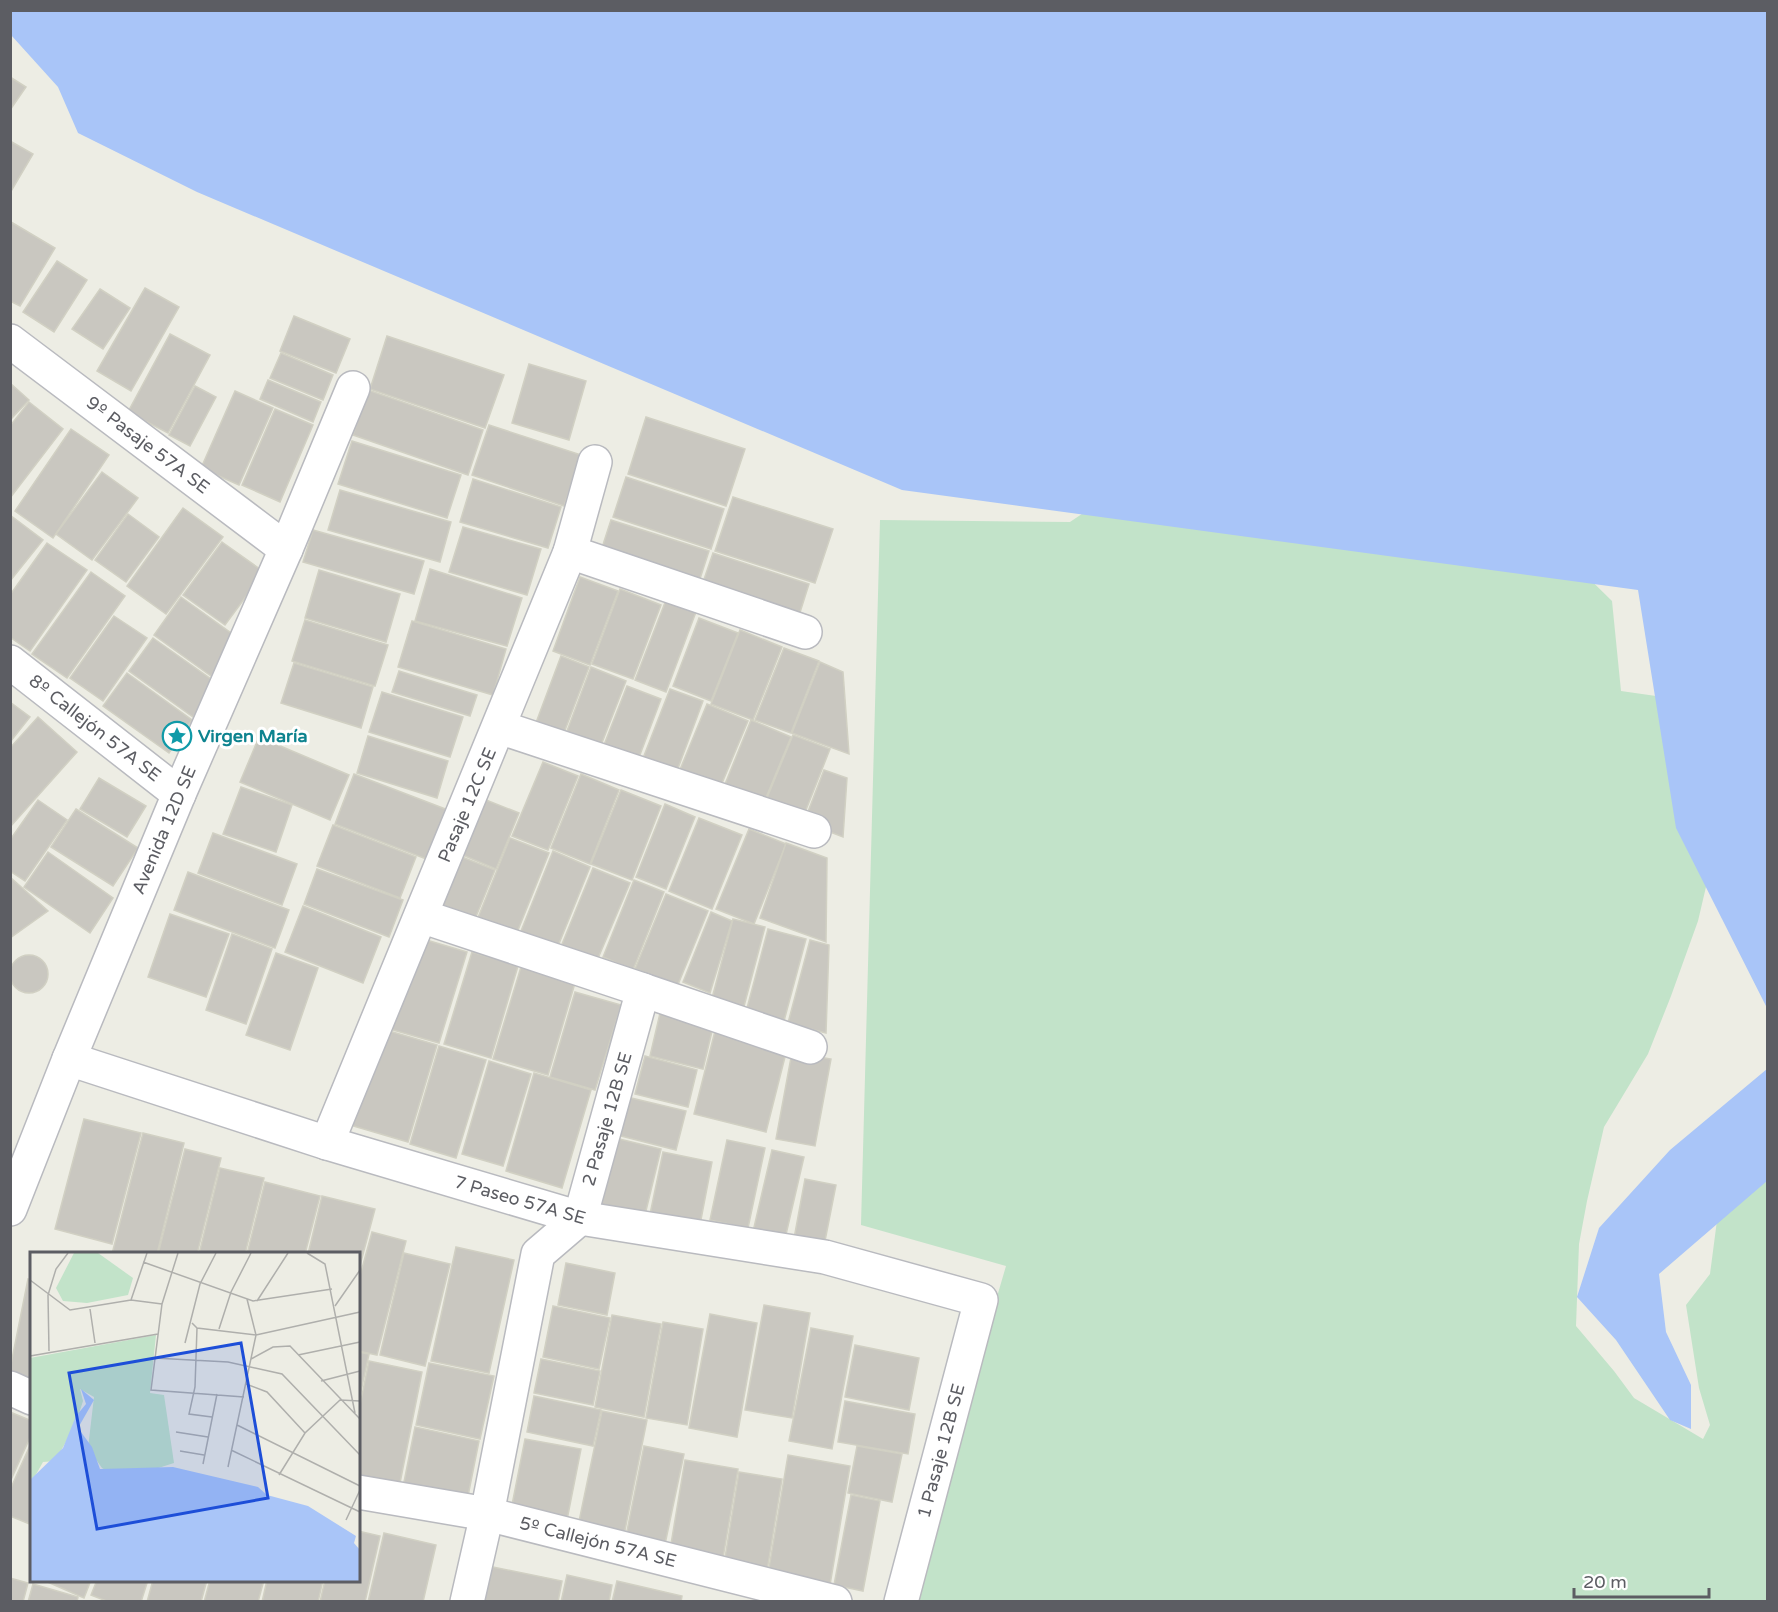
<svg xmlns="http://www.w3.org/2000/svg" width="1778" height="1612" font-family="'Varela Round',sans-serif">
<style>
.green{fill:#c2e3c9}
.water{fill:#a9c5f8}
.building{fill:#c9c7c0;stroke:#d1d0c3;stroke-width:1.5}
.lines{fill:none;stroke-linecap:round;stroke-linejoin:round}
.street-casing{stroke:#b9babf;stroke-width:36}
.street{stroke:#fff;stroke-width:33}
.labels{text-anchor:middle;stroke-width:6;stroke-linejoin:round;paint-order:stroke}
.street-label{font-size:18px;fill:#5c5d63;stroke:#fff}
.culture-label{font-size:18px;font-weight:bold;fill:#0d838f;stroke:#fff;text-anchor:start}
.inset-road{fill:none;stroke:#afafac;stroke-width:1.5}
.view{fill:#1d4ed8;fill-opacity:0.15;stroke:#1d4ed8;stroke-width:3}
.inset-edge{fill:none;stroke:#5c5d63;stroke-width:3}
</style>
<rect width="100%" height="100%" fill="#edede4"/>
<polygon class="green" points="1116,491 1555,545 1612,601 1621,691 1684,700 1720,827 1698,921 1671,996 1648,1054 1604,1127 1587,1201 1579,1244 1576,1326 1614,1371 1634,1398 1703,1439 1710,1425 1699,1388 1686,1305 1710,1274 1721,1190 1767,1141 1767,1601 908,1601 1006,1266 861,1225 880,520 1070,522"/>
<g class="water">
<polygon points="11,10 1767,11 1767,1008 1676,828 1638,590 902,490 197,192 78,133 58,87 11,35"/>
<polygon points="1767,1069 1767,1181 1659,1274 1666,1332 1691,1385 1691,1429 1670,1420 1616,1340 1577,1297 1599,1228 1670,1150"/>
</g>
<g class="building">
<polygon points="10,77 26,87 10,110"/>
<polygon points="10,141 33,154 10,193"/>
<polygon points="11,222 55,248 20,306 10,301"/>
<polygon points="57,261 87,280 54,332 23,312"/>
<polygon points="145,288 179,307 131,391 97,371"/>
<polygon points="100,289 130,308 103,349 72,329"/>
<polygon points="294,316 350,339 336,373 280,351"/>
<polygon points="170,334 210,355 168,433 128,412"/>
<polygon points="387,336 504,375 485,428 370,389"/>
<polygon points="281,353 333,375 323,400 270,378"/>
<polygon points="529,364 586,381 569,440 512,423"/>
<polygon points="268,380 321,402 313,422 260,399"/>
<polygon points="10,383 29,400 10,420"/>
<polygon points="195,386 216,397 190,446 169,435"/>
<polygon points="368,390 483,430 468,475 353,435"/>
<polygon points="235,391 273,408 239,485 201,468"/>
<polygon points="29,402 63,429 10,498 10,426"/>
<polygon points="275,409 313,425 280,502 242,485"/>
<polygon points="646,417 745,449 726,506 628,474"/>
<polygon points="489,425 581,455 564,506 472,475"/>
<polygon points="71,429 109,455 53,538 15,511"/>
<polygon points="352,441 461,475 447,518 338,484"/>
<polygon points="102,472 138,498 92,560 56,534"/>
<polygon points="626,477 724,509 711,549 613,517"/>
<polygon points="473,479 561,507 548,548 460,522"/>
<polygon points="340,490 451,522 440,562 328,530"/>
<polygon points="733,497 833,529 815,583 715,551"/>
<polygon points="183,508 223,537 166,614 127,586"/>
<polygon points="128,514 159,537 126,582 95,560"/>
<polygon points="10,515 43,540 10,581"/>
<polygon points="611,520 709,551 696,591 598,560"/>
<polygon points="463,527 541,549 527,595 449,572"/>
<polygon points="313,530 424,561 414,594 303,562"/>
<polygon points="222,542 264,572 225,625 183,595"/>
<polygon points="47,543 87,570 30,651 10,637 10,595"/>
<polygon points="713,553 809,584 796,625 699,594"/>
<polygon points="430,569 522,598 507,646 415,621"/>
<polygon points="319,570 400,594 386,642 305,618"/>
<polygon points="91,572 125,596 67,678 32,654"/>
<polygon points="580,577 618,591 590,665 553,651"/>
<polygon points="620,589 661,605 633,679 592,664"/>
<polygon points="181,597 238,638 211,676 154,635"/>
<polygon points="666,600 696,612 666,692 635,680"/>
<polygon points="114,616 147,638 103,701 70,678"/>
<polygon points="699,618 738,633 711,701 673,686"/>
<polygon points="305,620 388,645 375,686 292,661"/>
<polygon points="412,621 506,649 493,695 398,667"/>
<polygon points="740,630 782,647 753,720 711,704"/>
<polygon points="153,638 218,684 193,717 129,671"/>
<polygon points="784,648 819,661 791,733 755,720"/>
<polygon points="561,656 589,667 562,738 534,728"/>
<polygon points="820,662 843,672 849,754 792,733"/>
<polygon points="294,663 373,687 361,728 281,703"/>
<polygon points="591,667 626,681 598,753 564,739"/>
<polygon points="399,671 477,695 470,716 392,692"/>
<polygon points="127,673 192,720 169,753 103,706"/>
<polygon points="627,686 661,699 635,768 600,755"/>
<polygon points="670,689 703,701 674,779 640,766"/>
<polygon points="382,692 463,717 450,757 369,732"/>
<polygon points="10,702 30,717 10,742"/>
<polygon points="707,704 748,721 720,788 679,772"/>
<polygon points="38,717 77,752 10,827 10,748"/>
<polygon points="751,720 791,737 763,805 723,789"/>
<polygon points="793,735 830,749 802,820 764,805"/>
<polygon points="368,736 448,761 437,798 357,773"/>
<polygon points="259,737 349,775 330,820 240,782"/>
<polygon points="543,762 578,776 548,850 512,836"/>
<polygon points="824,770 847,778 843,837 804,822"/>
<polygon points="354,774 448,810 429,860 335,824"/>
<polygon points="581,774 619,790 590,864 551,848"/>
<polygon points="99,778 146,806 127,837 80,809"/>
<polygon points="241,787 292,805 276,852 223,834"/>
<polygon points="621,790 661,806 632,880 591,864"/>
<polygon points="481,798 519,813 496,869 458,853"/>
<polygon points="38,800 67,820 25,881 10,871 10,840"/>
<polygon points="665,804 695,817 666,889 636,877"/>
<polygon points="76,809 138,848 113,886 51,847"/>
<polygon points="699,818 742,835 712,909 669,891"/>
<polygon points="333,825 416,857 400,898 317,866"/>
<polygon points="749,829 786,844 754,924 716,909"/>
<polygon points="213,833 297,864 282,905 198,873"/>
<polygon points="510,838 549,853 514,940 475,925"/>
<polygon points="786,843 827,858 826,942 760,918"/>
<polygon points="553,851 590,867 554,956 517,941"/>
<polygon points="48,852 113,898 90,933 24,887"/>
<polygon points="457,855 495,870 473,924 435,909"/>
<polygon points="593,868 630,883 596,963 560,949"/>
<polygon points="317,869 403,900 389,937 304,904"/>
<polygon points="188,872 289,910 275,948 174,910"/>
<polygon points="10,877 48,911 10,938"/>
<polygon points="634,880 664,892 633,970 603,957"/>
<polygon points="666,894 708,911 677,987 635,969"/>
<polygon points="303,906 381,937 363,983 285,952"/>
<polygon points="711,912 732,921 710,993 683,982"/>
<polygon points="170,914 229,934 206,997 148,977"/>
<polygon points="733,919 765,927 743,1010 711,1002"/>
<polygon points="768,929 806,939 784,1021 746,1012"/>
<polygon points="232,934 272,949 246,1024 206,1010"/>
<polygon points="413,936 467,952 439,1043 386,1028"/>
<polygon points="810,940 829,945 826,1033 788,1023"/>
<polygon points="472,952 518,966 491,1058 444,1044"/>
<polygon points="276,953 318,968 290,1050 246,1035"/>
<circle cx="29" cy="974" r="19"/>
<polygon points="521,967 575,983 548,1075 493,1059"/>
<polygon points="575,992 621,1005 595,1090 550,1077"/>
<polygon points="661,1009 714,1023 703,1069 650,1056"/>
<polygon points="379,1028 437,1045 408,1142 350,1125"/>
<polygon points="715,1031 787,1049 766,1132 694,1114"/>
<polygon points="439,1046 486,1060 456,1158 410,1144"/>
<polygon points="792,1052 831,1059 815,1146 776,1139"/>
<polygon points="645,1056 697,1070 688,1107 635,1094"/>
<polygon points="489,1061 531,1074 503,1166 462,1154"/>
<polygon points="534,1073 591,1090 562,1188 506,1171"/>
<polygon points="623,1096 686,1111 676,1150 613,1134"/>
<polygon points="84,1119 141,1133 112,1244 55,1229"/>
<polygon points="143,1133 184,1143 157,1254 112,1254"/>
<polygon points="611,1137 661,1149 643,1223 592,1211"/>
<polygon points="727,1140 765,1148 748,1228 710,1220"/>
<polygon points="185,1149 221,1158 197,1254 158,1254"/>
<polygon points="772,1150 804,1157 784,1243 752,1236"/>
<polygon points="663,1152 712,1162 699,1230 649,1219"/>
<polygon points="220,1168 264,1178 245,1254 199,1254"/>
<polygon points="805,1179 836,1185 823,1251 793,1244"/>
<polygon points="265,1182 320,1196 305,1254 247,1254"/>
<polygon points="322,1196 375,1209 358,1273 358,1254 308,1254"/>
<polygon points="372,1232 406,1241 377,1355 358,1351 358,1283"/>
<polygon points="456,1247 514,1260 489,1373 431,1361"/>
<polygon points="404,1253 450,1264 425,1366 380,1355"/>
<polygon points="566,1263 615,1273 607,1315 558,1305"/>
<polygon points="28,1279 32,1280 32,1383 10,1379 10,1369"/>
<polygon points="764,1305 810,1313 792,1418 745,1410"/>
<polygon points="553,1306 610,1318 599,1369 543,1357"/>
<polygon points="710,1314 757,1323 737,1437 689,1428"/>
<polygon points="612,1315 661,1324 644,1417 595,1407"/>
<polygon points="663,1322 703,1329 687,1425 646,1418"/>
<polygon points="811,1328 853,1336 832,1449 789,1441"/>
<polygon points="855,1345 919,1358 909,1410 845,1397"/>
<polygon points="358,1352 369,1354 358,1405"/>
<polygon points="541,1359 600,1371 593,1405 534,1393"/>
<polygon points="369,1361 422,1372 399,1488 358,1480 358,1415"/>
<polygon points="429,1363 494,1376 480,1439 416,1425"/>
<polygon points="534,1396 601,1410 593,1446 527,1432"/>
<polygon points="845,1401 915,1414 908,1454 838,1442"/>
<polygon points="602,1411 647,1420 623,1540 577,1531"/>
<polygon points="10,1412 32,1421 32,1433 10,1482"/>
<polygon points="415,1427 479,1441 467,1501 403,1487"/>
<polygon points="525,1439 581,1449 567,1520 511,1510"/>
<polygon points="32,1441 32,1525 10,1516 10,1490"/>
<polygon points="644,1446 684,1454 664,1549 625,1541"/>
<polygon points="857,1446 902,1454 892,1502 848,1493"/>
<polygon points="788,1455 850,1466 829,1591 767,1580"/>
<polygon points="685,1460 738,1469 722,1564 669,1556"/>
<polygon points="739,1472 782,1479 767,1571 724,1564"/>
<polygon points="851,1495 880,1501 863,1591 834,1585"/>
<polygon points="358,1531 380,1536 365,1602 320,1602 325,1580 358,1580"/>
<polygon points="384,1533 436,1545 423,1602 368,1602"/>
<polygon points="488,1566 562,1581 558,1602 480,1602"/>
<polygon points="567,1575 612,1585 609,1602 561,1602"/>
<polygon points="10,1578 28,1583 23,1602 10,1602"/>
<polygon points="43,1580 91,1580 84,1598"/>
<polygon points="97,1580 148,1580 141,1602 109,1602 91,1595"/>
<polygon points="153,1580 207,1580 201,1602 147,1602"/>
<polygon points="210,1580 264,1580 258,1602 204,1602"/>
<polygon points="267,1580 323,1580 318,1602 262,1602"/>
<polygon points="617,1581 682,1596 681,1602 612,1602"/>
<polygon points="33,1584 78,1597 77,1602 28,1602"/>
</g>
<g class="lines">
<g class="street-casing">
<g id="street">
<polyline points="10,341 286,549"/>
<polyline points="570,552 805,632"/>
<polyline points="10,662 179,794"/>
<polyline points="499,727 814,831"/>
<polyline points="421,916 643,990 580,1218 538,1254 487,1514 467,1602"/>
<polyline points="643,990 810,1047"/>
<polyline points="69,1059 327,1143 580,1218 825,1257 981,1300 901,1602"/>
<polyline points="327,1143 570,552 595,462"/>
<polyline points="10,1209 69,1059 179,794 286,549 353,388"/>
<polyline points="10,1388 32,1398"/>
<polyline points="358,1492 487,1514 835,1602"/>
</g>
</g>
<use href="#street" class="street"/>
</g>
<defs>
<g id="sight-ring" transform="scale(1.5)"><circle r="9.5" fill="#fff" stroke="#0f9aa8" stroke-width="1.5"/><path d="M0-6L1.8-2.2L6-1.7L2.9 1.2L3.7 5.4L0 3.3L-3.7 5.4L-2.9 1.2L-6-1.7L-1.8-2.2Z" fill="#0f9aa8"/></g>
</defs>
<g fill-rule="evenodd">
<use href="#sight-ring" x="177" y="736"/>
</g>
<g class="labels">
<g class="street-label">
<text transform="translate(148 445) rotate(37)" y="6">9º Pasaje 57A SE</text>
<text transform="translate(95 728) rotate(38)" y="6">8º Callejón 57A SE</text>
<text transform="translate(467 805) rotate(-67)" y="6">Pasaje 12C SE</text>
<text transform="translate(164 830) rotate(-67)" y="6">Avenida 12D SE</text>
<text transform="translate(607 1119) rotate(-74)" y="6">2 Pasaje 12B SE</text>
<text transform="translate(520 1200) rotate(16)" y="6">7 Paseo 57A SE</text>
<text transform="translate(941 1451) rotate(-75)" y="6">1 Pasaje 12B SE</text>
<text transform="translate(598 1542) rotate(14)" y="6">5º Callejón 57A SE</text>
</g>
<g class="culture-label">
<text x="198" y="742">Virgen María</text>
</g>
</g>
<g transform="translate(30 1252)">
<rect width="330" height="330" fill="#edede4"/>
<path d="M44,1H68L103,26L98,43L57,51L33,49L26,36ZM126,83L120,141L134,143L144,211L122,218L79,220L72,216L58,196L64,145L50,137L53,149L45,174L25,209L13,210L0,233V106Z" fill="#c2e3c9"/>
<path d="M51,137L64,148L48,176L62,195L70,217L143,215L228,235L237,243L278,254L326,284L324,291L330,298V329H0V228L33,196L46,164L56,152Z" fill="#a9c5f8"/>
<path class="inset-road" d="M148,1L132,52L121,138L214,145M277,1L295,12L325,161M113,10L223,49L302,37M0,28L40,58L101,48L132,52M101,48L117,1M227,49L258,1M305,54L330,18M60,57L65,91M162,71L167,76L226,83L330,60M167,76L165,135L159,162L182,165M189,77L201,40L221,1M155,91L170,32L186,1M19,99L18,43L26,17L38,1M268,103L330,90M0,104L128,82M124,106L198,110L252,122L330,203M221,107L243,95L260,94L330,167M291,129L330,119M216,132L237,140L275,181M207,173L330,234M146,180L178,185M201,198L330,260M150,199L174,203M173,212L187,142M198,215L226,83L217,47M249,223L275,181L310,148L330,149M316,268L330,238"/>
<path class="view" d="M211,91L238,246L67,277L39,121Z"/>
<rect width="330" height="330" class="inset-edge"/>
</g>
<rect width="1778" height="1612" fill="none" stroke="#5c5d63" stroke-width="24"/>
<path d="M1574 1588v9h135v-9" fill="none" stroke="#5c5d63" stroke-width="3"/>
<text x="1583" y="1588" font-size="18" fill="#5c5d63" stroke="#ffffff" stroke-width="4.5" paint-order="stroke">20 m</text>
</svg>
